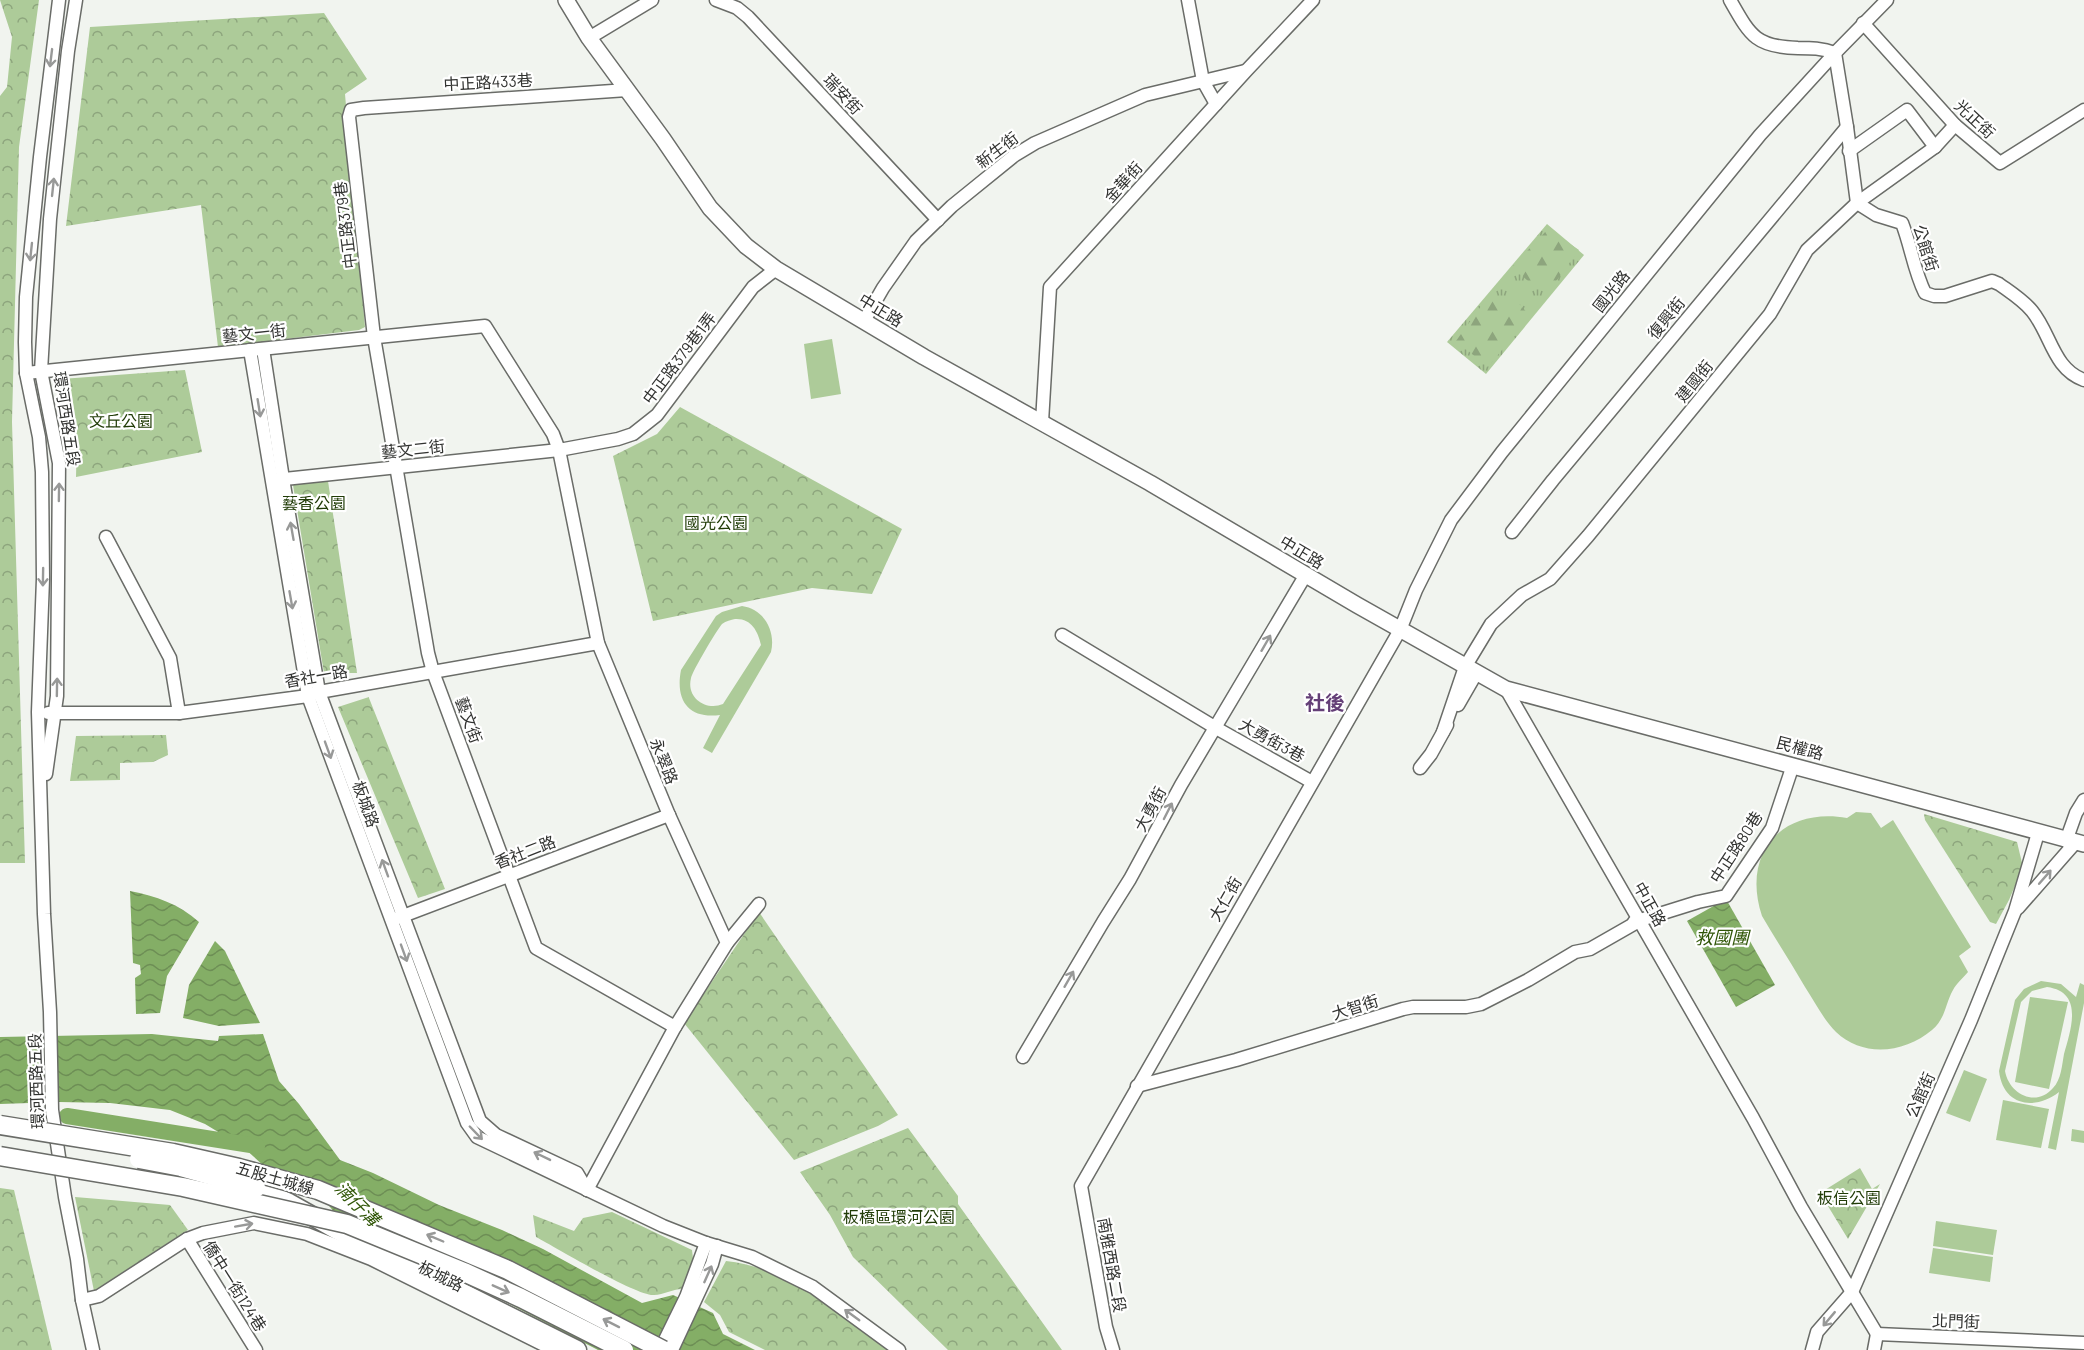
<svg xmlns="http://www.w3.org/2000/svg" width="2084" height="1350" font-family="Barlow,'Noto Sans TC',sans-serif">
<style>
.grass{fill:url(#grass-tufts)}
.forest{fill:url(#forest-firs)}
.park{fill:url(#park-crowns)}
.pitch{fill:#adcb99;fill-rule:evenodd}
.water{fill:url(#water-waves)}
.lines{fill:none;stroke-linecap:round;stroke-linejoin:round}
.river{stroke:#84ae66;stroke-width:16}
.minor-casing{stroke:#6a6c68;stroke-width:15}
.major-casing{stroke:#6a6c68;stroke-width:18}
.highway-casing{stroke:#6a6c68;stroke-width:21}
.minor{stroke:#fff;stroke-width:12}
.major{stroke:#fff;stroke-width:15}
.highway{stroke:#fff;stroke-width:18}
.highway-bridge-casing{stroke:#6a6c68;stroke-width:21;stroke-linecap:butt}
.highway-bridge{stroke:#fff;stroke-width:18}
.oneway{stroke:#989998}
.labels{text-anchor:middle;stroke-width:4.5;stroke-linejoin:round;paint-order:stroke}
.street-label{font-size:16px;fill:#323331;stroke:#fff}
.park-label{font-size:16px;fill:#213c07;stroke:#fff}
.water-label{font-size:18px;font-style:italic;fill:#2f5506;stroke:#fff}
.quarter-label{font-size:20px;font-weight:bold;fill:#643f77;stroke:#fff}
</style>
<defs>
<pattern id="grass-tufts" width="24" height="20" patternUnits="userSpaceOnUse" patternTransform="scale(1.5)"><rect width="24" height="20" fill="#adcb99"/><path d="M3 7l-1-3M5 7V3M7 7l1-3M15 17l-1-3M17 17v-4M19 17l1-3" fill="none" stroke="#8da57d"/></pattern>
<pattern id="forest-firs" width="22" height="20" patternUnits="userSpaceOnUse" patternTransform="scale(1.5)"><rect width="22" height="20" fill="#adcb99"/><path d="M5 1l3.5 6h-7zM16 11l3.5 6h-7z" fill="#8da57d"/></pattern>
<pattern id="park-crowns" width="20" height="18" patternUnits="userSpaceOnUse" patternTransform="scale(1.5)"><rect width="20" height="18" fill="#adcb99"/><path d="M2 6a3 3 0 1 1 6 0M12 15a3 3 0 1 1 6 0" fill="none" stroke="#8da57d"/></pattern>
<pattern id="water-waves" width="16" height="10" patternUnits="userSpaceOnUse" patternTransform="scale(1.5)"><rect width="16" height="10" fill="#84ae66"/><path d="M0 5q4-4 8 0t8 0" fill="none" stroke="#6d8e55"/></pattern>
</defs>
<rect width="100%" height="100%" fill="#f1f4ef"/>
<polygon class="grass" points="1547,224 1584,255 1486,374 1447,342"/>
<g class="forest">
<polygon points="1548,229 1579,250 1557,280 1535,287 1512,267"/>
<polygon points="1489,295 1515,299 1530,316 1488,367 1456,341"/>
</g>
<g class="park">
<polygon points="0,0 39,0 19,147 12,422 25,863 0,863 0,96 7,87 12,37"/>
<polygon points="324,13 367,79 345,94 365,327 359,330 218,347 201,205 66,226 90,27"/>
<polygon points="185,370 202,452 76,477 77,436 62,398 61,379"/>
<polygon points="680,407 902,529 872,594 812,588 653,621 613,456 657,434"/>
<polygon points="328,481 357,673 324,673 293,485"/>
<polygon points="369,697 369,698 445,889 418,898 338,707"/>
<polygon points="166,735 168,755 153,762 120,763 120,780 70,781 76,736"/>
<polygon points="1924,814 2017,842 2023,867 2009,900 1996,924 1990,922 1925,820"/>
<polygon points="759,912 898,1115 878,1126 794,1160 684,1023"/>
<polygon points="908,1128 958,1196 958,1204 1062,1350 948,1350 853,1257 830,1215 800,1172"/>
<polygon points="1860,1168 1872,1189 1880,1184 1848,1239 1820,1193"/>
<polygon points="0,1188 14,1190 52,1350 0,1350"/>
<polygon points="75,1197 170,1205 188,1230 94,1291"/>
<path d="M612,1212L692,1250L694,1267L682,1289C672,1289 664,1295 654,1295C638,1297 555,1247 536,1237L533,1215L574,1231L583,1218Z"/>
<path d="M726,1261C785,1266 842,1316 888,1350H765L729,1332L720,1315L704,1302Z"/>
</g>
<g class="pitch">
<polygon points="832,339 841,394 811,399 804,344"/>
<path d="M742,606C764,609 776,631 771,652L712,753L703,748L720,715C689,719 675,701 681,670L716,616L722,612ZM735,619C751,618 758,631 761,645L723,704C706,711 686,698 691,678C693,670 717,630 722,624C726,621 731,620 735,619Z"/>
<path d="M1856,812L1871,813L1881,828L1893,820L1971,947L1959,956L1968,972C1963,978 1956,984 1953,990C1945,1004 1946,1018 1932,1030C1905,1053 1863,1058 1836,1032C1823,1019 1815,1002 1805,987C1791,963 1776,940 1762,916C1741,853 1782,807 1847,818Z"/>
<path d="M2041,981L2061,984L2076,997L2080,983L2084,985V1003L2056,1150L2048,1148L2059,1092C2035,1111 2003,1106 1999,1071L2015,1000L2024,989ZM2047,987C2084,992 2071,1029 2064,1054C2062,1065 2061,1080 2053,1088C2036,1108 2009,1094 2005,1071L2021,1002L2032,991Z"/>
<polygon points="2030,997 2068,1002 2049,1089 2015,1082"/>
<polygon points="1964,1070 1987,1079 1970,1122 1946,1113"/>
<polygon points="2003,1100 2049,1109 2041,1148 1996,1140"/>
<polygon points="2072,1129 2084,1131 2084,1143 2071,1141"/>
<polygon points="1936,1221 1997,1230 1993,1255 1933,1246"/>
<polygon points="1933,1248 1993,1257 1990,1282 1929,1273"/>
</g>
<g class="water">
<path d="M130,891C156,896 179,904 199,922L167,976L160,1013L136,1014L135,978L141,974L140,965L133,963Z"/>
<polygon points="1726,899 1775,985 1736,1007 1687,921"/>
<polygon points="215,941 225,951 260,1023 219,1026 183,1018 189,985"/>
<polygon points="152,1034 218,1041 219,1036 263,1034 279,1081 299,1104 340,1160 373,1173 439,1205 502,1230 543,1249 642,1303 673,1295 713,1313 723,1334 755,1350 598,1350 336,1214 306,1179 266,1168 243,1147 205,1124 170,1110 110,1103 59,1102 0,1104 0,1037"/>
</g>
<g class="lines">
<polyline class="river" points="67,1116 257,1146"/>
<g class="minor-casing">
<g id="minor">
<polyline points="59,0 40,157 26,297 25,342 26,373 39,437 42,472 43,579 38,712 44,914 50,1012 52,1110 65,1197 77,1259 82,1300 93,1350"/>
<polyline points="716,0 737,8 748,17 938,220"/>
<polyline points="1188,0 1203,81 1216,104"/>
<path d="M1730,0C1750,35 1755,47 1798,48C1811,48 1822,48 1835,53"/>
<polyline points="1863,23 1955,125 2000,163 2084,110"/>
<polyline points="589,38 652,0"/>
<path d="M1835,53L1847,127L1857,203L1876,215L1902,223C1911,246 1914,271 1925,293L1934,296H1945L1992,281L1999,284C2010,292 2023,300 2032,311C2051,334 2053,369 2084,380"/>
<polyline points="627,90 364,108 351,110 349,117 374,337 428,653 433,672 536,948 675,1027"/>
<polyline points="1849,151 1907,110 1935,147"/>
<polyline points="864,321 883,288 916,241 952,206 1015,155 1035,143 1145,95 1245,71"/>
<polyline points="263,349 283,479 319,692 480,1121 496,1135 577,1173 587,1190"/>
<polyline points="250,350 308,696 467,1123 477,1137 663,1226 706,1243 752,1257 813,1287 899,1350"/>
<polyline points="26,373 485,326 553,434 559,450 598,643 669,815 727,943 675,1027 587,1190"/>
<polyline points="1042,422 1050,287 1246,71 1313,0"/>
<polyline points="275,480 559,450 618,439 633,434 657,415 753,287 776,269"/>
<polyline points="1512,532 1553,480 1847,127"/>
<polyline points="106,537 170,658 179,713"/>
<polyline points="1062,635 1216,728 1312,782"/>
<polyline points="1506,689 1753,1118 1801,1207 1877,1334"/>
<polyline points="1458,705 1477,672"/>
<polyline points="48,713 179,713 308,696 319,692 598,643"/>
<polyline points="1443,732 1465,667 1491,624 1522,595 1550,579 1588,536 1770,314 1807,250 1857,203 1935,147 1955,125"/>
<polyline points="1420,768 1431,754 1447,725"/>
<polyline points="46,774 57,696 59,463 41,371 50,219 68,51 76,0"/>
<polyline points="2066,841 2076,813 2084,800"/>
<polyline points="2018,908 2075,843"/>
<polyline points="395,919 669,815"/>
<polyline points="1634,922 1698,902 1726,896 1772,828 1793,765"/>
<polyline points="727,943 759,904"/>
<polyline points="1023,1057 1103,922 1130,879 1181,785 1305,576"/>
<polyline points="1137,1086 1236,1060 1403,1009 1413,1007 1466,1007 1481,1004 1528,980 1575,952 1590,949 1639,921"/>
<polyline points="187,1239 256,1350"/>
<polyline points="82,1300 99,1296 187,1239 203,1233 254,1223 307,1234 371,1259 554,1350"/>
<polyline points="1877,1334 2084,1343"/>
<polyline points="660,1350 686,1297 706,1243"/>
<polyline points="672,1350 712,1264 717,1246"/>
<polyline points="1113,1350 1106,1327 1081,1186 1400,630 1416,590 1451,520 1502,452 1760,135 1835,53 1887,0"/>
<polyline points="1812,1350 1817,1332 1852,1292 1971,1020 2015,911 2038,833"/>
<polyline points="1874,1350 1877,1334"/>
</g>
</g>
<g class="major-casing">
<polyline id="major" points="566,0 589,38 663,139 710,208 746,246 776,269 924,357 1150,483 1357,605 1506,689 2084,844"/>
</g>
<g class="highway-casing">
<polyline id="highway" points="256,1188 289,1203 337,1230 577,1350"/>
</g>
<use href="#minor" class="minor"/>
<use href="#major" class="major"/>
<use href="#highway" class="highway"/>
<g class="highway-bridge-casing">
<g id="highway-bridge">
<polyline points="0,1125 173,1153 239,1168 318,1190 508,1270 663,1350"/>
<polyline points="0,1156 183,1187 347,1224 464,1272 521,1298 624,1350"/>
<polyline points="139,1159 181,1167 256,1188"/>
</g>
</g>
<use href="#highway-bridge" class="highway-bridge"/>
</g>
<defs><path id="oneway-shaft" d="M-6 0H5M1.5-3L5.5 0L1.5 3" fill="none" stroke-width="1.6" stroke-linecap="round" stroke-linejoin="round" transform="scale(1.5)"/></defs>
<g class="oneway">
<use href="#oneway-shaft" transform="translate(51 58) rotate(97)"/>
<use href="#oneway-shaft" transform="translate(53 187) rotate(-84)"/>
<use href="#oneway-shaft" transform="translate(31 252) rotate(96)"/>
<use href="#oneway-shaft" transform="translate(259 408) rotate(81)"/>
<use href="#oneway-shaft" transform="translate(59 492) rotate(-89)"/>
<use href="#oneway-shaft" transform="translate(292 531) rotate(-100)"/>
<use href="#oneway-shaft" transform="translate(43 577) rotate(91)"/>
<use href="#oneway-shaft" transform="translate(291 600) rotate(80)"/>
<use href="#oneway-shaft" transform="translate(1266 643) rotate(-60)"/>
<use href="#oneway-shaft" transform="translate(57 687) rotate(-89)"/>
<use href="#oneway-shaft" transform="translate(328 750) rotate(70)"/>
<use href="#oneway-shaft" transform="translate(1168 811) rotate(-63)"/>
<use href="#oneway-shaft" transform="translate(385 868) rotate(-110)"/>
<use href="#oneway-shaft" transform="translate(2045 877) rotate(-49)"/>
<use href="#oneway-shaft" transform="translate(404 953) rotate(70)"/>
<use href="#oneway-shaft" transform="translate(1069 979) rotate(-60)"/>
<use href="#oneway-shaft" transform="translate(476 1133) rotate(46)"/>
<use href="#oneway-shaft" transform="translate(542 1156) rotate(-154)"/>
<use href="#oneway-shaft" transform="translate(244 1225) rotate(-10)"/>
<use href="#oneway-shaft" transform="translate(435 1238) rotate(-157)"/>
<use href="#oneway-shaft" transform="translate(708 1274) rotate(-66)"/>
<use href="#oneway-shaft" transform="translate(501 1289) rotate(24)"/>
<use href="#oneway-shaft" transform="translate(852 1315) rotate(-144)"/>
<use href="#oneway-shaft" transform="translate(1829 1319) rotate(130)"/>
<use href="#oneway-shaft" transform="translate(611 1323) rotate(-153)"/>
</g>
<g class="labels">
<g class="street-label">
<text transform="translate(488 82) rotate(-3)" y="6">中正路433巷</text>
<text transform="translate(843 94) rotate(47)" y="6">瑞安街</text>
<text transform="translate(1975 119) rotate(43)" y="6">光正街</text>
<text transform="translate(997 150) rotate(-37)" y="6">新生街</text>
<text transform="translate(1123 182) rotate(-48)" y="6">金華街</text>
<text transform="translate(345 225) rotate(-97)" y="6">中正路379巷</text>
<text transform="translate(1926 248) rotate(72)" y="6">公館街</text>
<text transform="translate(1611 291) rotate(-52)" y="6">國光路</text>
<text transform="translate(881 310) rotate(31)" y="6">中正路</text>
<text transform="translate(1666 318) rotate(-51)" y="6">復興街</text>
<text transform="translate(254 333) rotate(-6)" y="6">藝文一街</text>
<text transform="translate(679 358) rotate(-53)" y="6">中正路379巷1弄</text>
<text transform="translate(1694 381) rotate(-51)" y="6">建國街</text>
<text transform="translate(67 419) rotate(81)" y="6">環河西路五段</text>
<text transform="translate(413 449) rotate(-6)" y="6">藝文二街</text>
<text transform="translate(1302 552) rotate(31)" y="6">中正路</text>
<text transform="translate(316 676) rotate(-10)" y="6">香社一路</text>
<text transform="translate(469 720) rotate(70)" y="6">藝文街</text>
<text transform="translate(1272 740) rotate(29)" y="6">大勇街3巷</text>
<text transform="translate(1800 748) rotate(15)" y="6">民權路</text>
<text transform="translate(664 761) rotate(68)" y="6">永翠路</text>
<text transform="translate(366 804) rotate(70)" y="6">板城路</text>
<text transform="translate(1150 809) rotate(-62)" y="6">大勇街</text>
<text transform="translate(1736 847) rotate(-57)" y="6">中正路80巷</text>
<text transform="translate(525 852) rotate(-21)" y="6">香社二路</text>
<text transform="translate(1225 899) rotate(-60)" y="6">大仁街</text>
<text transform="translate(1650 904) rotate(61)" y="6">中正路</text>
<text transform="translate(1355 1007) rotate(-18)" y="6">大智街</text>
<text transform="translate(36 1081) rotate(-92)" y="6">環河西路五段</text>
<text transform="translate(1920 1095) rotate(-66)" y="6">公館街</text>
<text transform="translate(275 1178) rotate(16)" y="6">五股土城線</text>
<text transform="translate(1112 1265) rotate(80)" y="6">南雅西路二段</text>
<text transform="translate(441 1276) rotate(26)" y="6">板城路</text>
<text transform="translate(235 1286) rotate(58)" y="6">僑中一街124巷</text>
<text transform="translate(1956 1321) rotate(2)" y="6">北門街</text>
</g>
<g class="park-label">
<text x="121" y="427">文丘公園</text>
<text x="314" y="509">藝香公園</text>
<text x="716" y="529">國光公園</text>
<text x="1849" y="1204">板信公園</text>
<text x="899" y="1223">板橋區環河公園</text>
</g>
<g class="water-label">
<text x="1722" y="944">救國團</text>
<text transform="translate(357 1204) rotate(45)" y="6">湳仔溝</text>
</g>
<g class="quarter-label">
<text x="1325" y="710">社後</text>
</g>
</g>
</svg>
